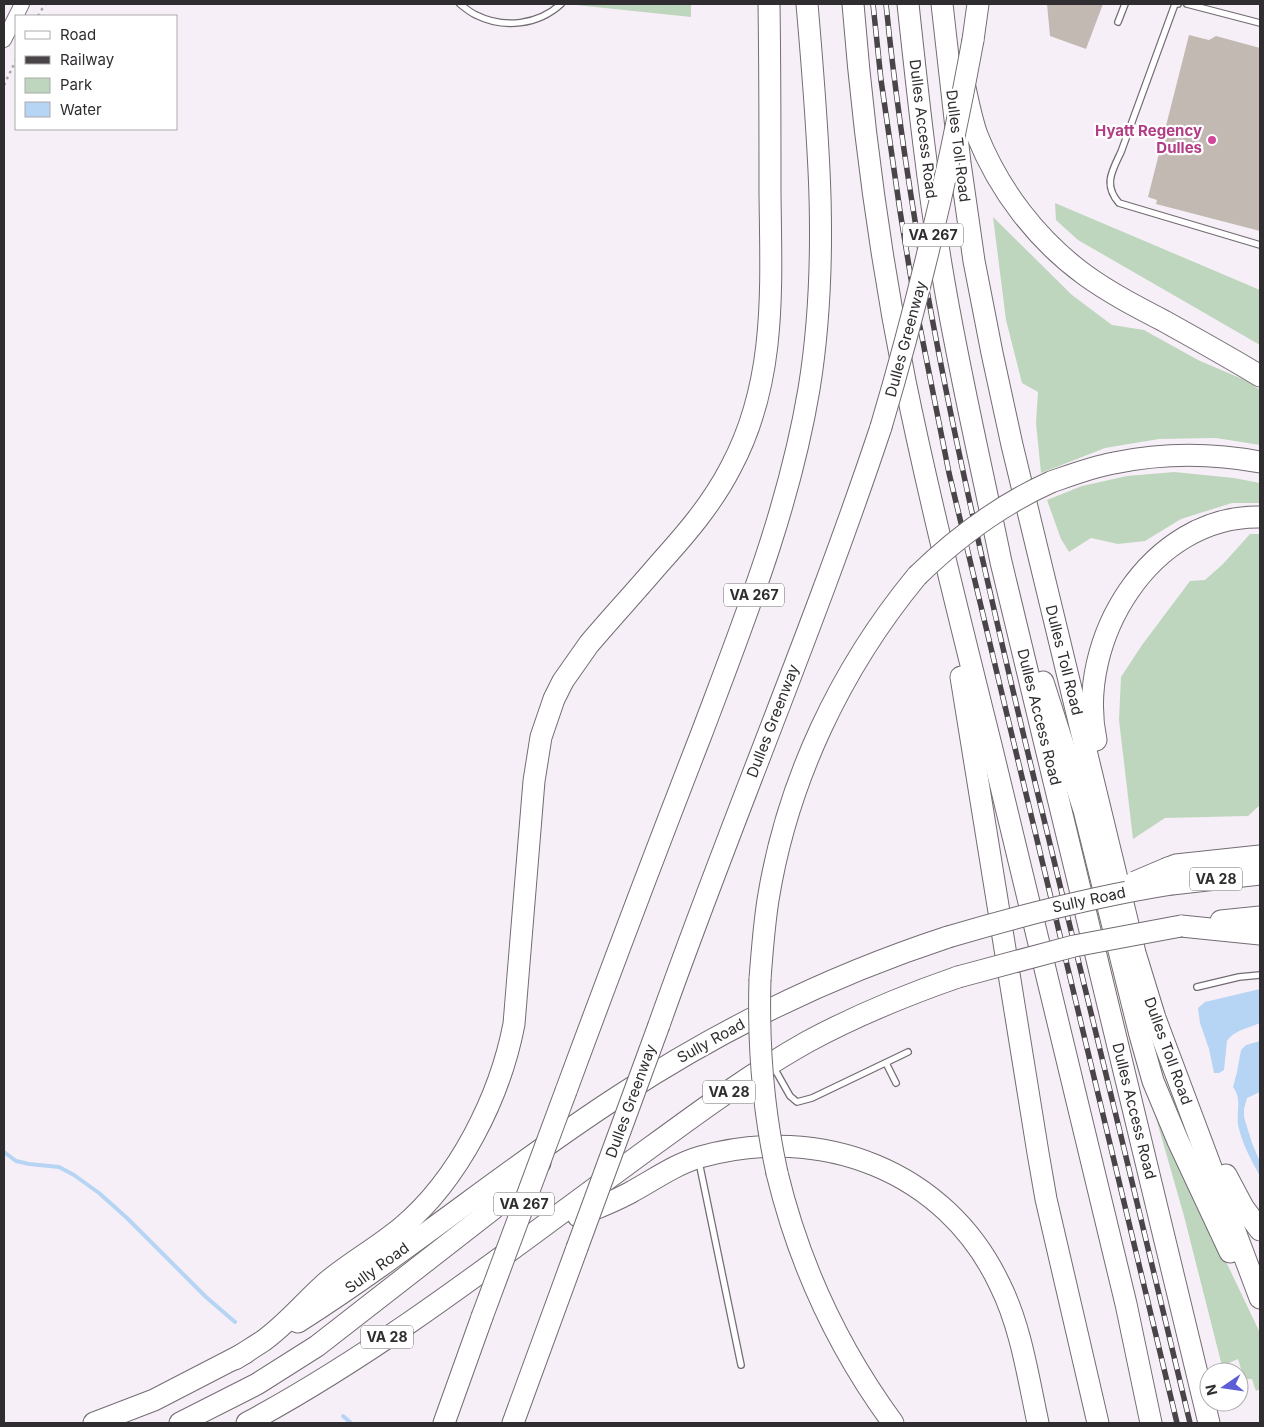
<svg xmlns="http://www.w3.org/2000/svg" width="1264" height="1427" font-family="Inter,sans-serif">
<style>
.green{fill:#bed6bd}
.water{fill:#b6d4f4}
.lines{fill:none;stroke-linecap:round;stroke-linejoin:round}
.stream{stroke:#b6d4f4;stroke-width:4}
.building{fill:#c2b9b3}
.service-casing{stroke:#736c73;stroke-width:8}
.tertiary-casing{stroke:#736c73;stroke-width:16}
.motorway-casing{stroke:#736c73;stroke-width:23}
.path{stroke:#a9a3a9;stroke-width:2.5;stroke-dasharray:2.5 4;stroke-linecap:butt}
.service{stroke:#fff;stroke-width:5.5}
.tertiary{stroke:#fff;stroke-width:14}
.motorway{stroke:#fff;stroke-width:21}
.rail-casing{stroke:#484448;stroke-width:5.5}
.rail{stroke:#fff;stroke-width:4;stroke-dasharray:11;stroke-linecap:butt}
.motorway-bridge-casing{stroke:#736c73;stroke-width:23;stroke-linecap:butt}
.motorway-bridge{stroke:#fff;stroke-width:21}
.hotel-dot{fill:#d1479c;stroke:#fff;stroke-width:2}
.labels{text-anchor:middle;stroke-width:4.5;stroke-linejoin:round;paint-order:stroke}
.shield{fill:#fff;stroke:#6e6c6e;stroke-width:1}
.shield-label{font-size:14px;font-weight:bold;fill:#302d30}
.street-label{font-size:15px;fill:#302d30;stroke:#fff}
.hotel-label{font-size:15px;font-weight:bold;fill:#b23c85;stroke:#fff;text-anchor:end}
</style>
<rect width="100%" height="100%" fill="#f7eff7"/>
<g class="green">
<polygon points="577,4 691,4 691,17 576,5"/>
<polygon points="1055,203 1260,290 1260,345 1078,240 1056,220"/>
<polygon points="993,217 1072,295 1112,325 1144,330 1198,360 1247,381 1260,390 1260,445 1216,438 1159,439 1105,448 1041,473 1036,423 1038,392 1022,383 1006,320"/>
<polygon points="1174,472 1234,478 1260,483 1260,503 1232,503 1181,519 1145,541 1118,544 1091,538 1069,552 1061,539 1047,500 1082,486 1127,476"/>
<polygon points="1250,534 1260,534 1260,805 1248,816 1165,818 1133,839 1119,720 1121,677 1142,645 1190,581 1205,580 1223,564"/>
<polygon points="1152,1104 1209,1227 1210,1237 1218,1252 1221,1251 1260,1333 1260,1389 1256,1391 1252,1379 1244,1379 1238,1359 1222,1366 1184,1216"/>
</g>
<g class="water">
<path d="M1260,989V1023C1249,1028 1234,1030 1227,1041L1224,1070L1219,1073H1214L1209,1049L1200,1023L1198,1008L1205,1002Z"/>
<path d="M1260,1041V1092L1247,1098L1244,1109V1117L1252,1143L1260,1162V1176C1252,1162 1243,1145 1239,1129C1235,1114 1243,1100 1233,1087L1237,1072L1241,1050L1246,1045Z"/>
</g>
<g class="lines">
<g class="stream">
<polyline points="4,1152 16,1161 29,1164 59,1167 74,1175 99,1193 127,1218 206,1297 235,1322"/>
<polyline points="343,1416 351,1423"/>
</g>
</g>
<g class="building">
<polygon points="1047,4 1103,4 1086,49 1050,36"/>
<polygon points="1189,35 1209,40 1216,36 1260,48 1260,231 1156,204 1157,200 1148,197"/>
</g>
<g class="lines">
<g class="service-casing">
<g id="service">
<path d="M460,4C465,8 471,13 476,15C504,29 538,25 561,4"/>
<path d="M1178,4H1175L1121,152C1112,171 1103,185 1119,203L1260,245"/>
<polyline points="1187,4 1260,23"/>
<polyline points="1118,22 1125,4"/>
<polyline points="1197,987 1239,977 1260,975"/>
<polyline points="886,1063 896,1083"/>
<polyline points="773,1066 790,1096 797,1102 812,1098 908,1052"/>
<polyline points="699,1162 741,1365"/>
</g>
</g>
<g class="tertiary-casing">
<polyline id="tertiary" points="4,40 22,4"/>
</g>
<g class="motorway-casing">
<g id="motorway">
<path d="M853,4C863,130 880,256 905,381C930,503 961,624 991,745C1036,932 1081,1118 1126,1304L1151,1423"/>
<path d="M908,4C918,97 928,190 944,282C960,376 982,469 1001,562L1209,1423"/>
<polyline points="942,4 960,163 974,261 992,353 1012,445 1135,953 1155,1018 1260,1298"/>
<polyline points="973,40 978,4"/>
<path d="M964,83C968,101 971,118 977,135C999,190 1037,240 1085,275C1110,293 1137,307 1164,321C1196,339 1229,357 1260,376"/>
<path d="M1051,482C1071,475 1092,467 1114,463C1162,453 1212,453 1260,462"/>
<polyline points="961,677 1038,1153 1046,1199 1098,1423"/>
<polyline points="1043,682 1084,810 1140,1035 1153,1081 1178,1141 1230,1252"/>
<path d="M1096,740C1075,640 1151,515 1260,517"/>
<polyline points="1168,868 1176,865 1260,856"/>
<polyline points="1172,884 1260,874"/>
<polyline points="1221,921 1260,917"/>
<polyline points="1181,926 1260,934"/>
<path d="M760,979C762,952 764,926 768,900C787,781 841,668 917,576"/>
<path d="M659,1025C730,824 814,628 881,427"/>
<path d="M566,1091C610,972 655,853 701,735C744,621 789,509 809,389C830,261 818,132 807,4"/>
<path d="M777,1173C799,1264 838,1348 893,1423"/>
<polyline points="1226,1175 1243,1207 1260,1230"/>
<path d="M578,1216C596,1208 616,1201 633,1191C655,1179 676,1164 700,1157C820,1123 946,1170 1000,1285C1021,1327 1028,1377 1038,1423"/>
<path d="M298,1322C408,1252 509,1167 619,1096C721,1029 832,975 948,937"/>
<path d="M235,1359C244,1353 254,1347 263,1341C287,1324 306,1300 328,1281C351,1262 378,1247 402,1227C459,1179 500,1097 514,1024L534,781L541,737L554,699L563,681L589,644C612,617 636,591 659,564C686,534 712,504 731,467C777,381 771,288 770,193C770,130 770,67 769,4"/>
<polyline points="94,1423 154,1400 245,1353"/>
<polyline points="180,1423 257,1384 317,1346 493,1209 540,1163"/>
<path d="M247,1423C381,1351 502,1256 625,1166C684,1123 743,1078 807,1042C855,1016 906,995 958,977"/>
<polyline points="444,1423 482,1317"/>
<polyline points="513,1423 577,1248"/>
</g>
</g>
<g class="path">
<polyline points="38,16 45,4"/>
<polyline points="4,85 16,60"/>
</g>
<use href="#service" class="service"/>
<use href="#tertiary" class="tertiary"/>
<use href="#motorway" class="motorway"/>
<g class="rail-casing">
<g id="rail">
<polyline points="873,4 881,80 900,211 914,297 949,473 1177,1423"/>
<path d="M886,4C912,263 971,517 1032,770C1085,988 1138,1205 1190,1423"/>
</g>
</g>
<use href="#rail" class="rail"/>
<g class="motorway-bridge-casing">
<g id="motorway-bridge">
<path d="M881,427C919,299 949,171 973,40"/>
<path d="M917,576C957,537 1000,505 1051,482"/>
<polyline points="1135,882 1168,868"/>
<path d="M948,937C1022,915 1096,896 1172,884"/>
<polyline points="958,977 1074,946 1181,926"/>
<path d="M760,979C758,1045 763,1109 777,1173"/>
<polyline points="577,1248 659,1025"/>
<polyline points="482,1317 566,1091"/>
</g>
</g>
<use href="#motorway-bridge" class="motorway-bridge"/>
</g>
<circle class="hotel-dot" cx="1212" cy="140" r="5"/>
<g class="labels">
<g class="shield">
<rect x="903" y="223.5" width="60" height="23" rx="4"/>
<rect x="724" y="583.5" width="60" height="23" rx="4"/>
<rect x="1190" y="867.5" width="52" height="23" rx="4"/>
<rect x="703" y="1080.5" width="52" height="23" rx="4"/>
<rect x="494" y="1192.5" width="60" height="23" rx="4"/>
<rect x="361" y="1325.5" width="52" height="23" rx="4"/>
</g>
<g class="shield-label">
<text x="933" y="240">VA 267</text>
<text x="754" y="600">VA 267</text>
<text x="1216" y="884">VA 28</text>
<text x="729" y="1097">VA 28</text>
<text x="524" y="1209">VA 267</text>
<text x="387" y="1342">VA 28</text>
</g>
<g class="street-label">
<text transform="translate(923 129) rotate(83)" y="5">Dulles Access Road</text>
<text transform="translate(958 146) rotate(83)" y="5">Dulles Toll Road</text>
<text transform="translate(906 339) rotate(-75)" y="5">Dulles Greenway</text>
<text transform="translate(1064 660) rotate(76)" y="5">Dulles Toll Road</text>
<text transform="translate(1039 717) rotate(76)" y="5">Dulles Access Road</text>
<text transform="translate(773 721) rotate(-69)" y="5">Dulles Greenway</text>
<text transform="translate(1089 900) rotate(-12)" y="5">Sully Road</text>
<text transform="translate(711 1041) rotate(-29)" y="5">Sully Road</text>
<text transform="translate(1168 1051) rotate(70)" y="5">Dulles Toll Road</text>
<text transform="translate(631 1101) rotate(-70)" y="5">Dulles Greenway</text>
<text transform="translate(1134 1111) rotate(76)" y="5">Dulles Access Road</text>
<text transform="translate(377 1268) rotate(-36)" y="5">Sully Road</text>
</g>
<g class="hotel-label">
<text x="1202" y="136">Hyatt Regency<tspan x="1202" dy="17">Dulles</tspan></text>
</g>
</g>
<rect width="1264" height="1427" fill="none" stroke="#302d30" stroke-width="10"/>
<rect x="15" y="15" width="162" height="115" fill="#ffffff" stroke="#acabac"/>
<rect x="25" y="31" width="25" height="8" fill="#ffffff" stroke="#acabac"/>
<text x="60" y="40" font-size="15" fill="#302d30">Road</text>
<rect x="25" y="56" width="25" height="8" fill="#484448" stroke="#acabac"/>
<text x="60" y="65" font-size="15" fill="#302d30">Railway</text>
<rect x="25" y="78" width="25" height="15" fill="#bed6bd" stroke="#acabac"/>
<text x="60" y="90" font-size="15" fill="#302d30">Park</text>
<rect x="25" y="102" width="25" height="15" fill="#b6d4f4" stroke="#acabac"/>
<text x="60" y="115" font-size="15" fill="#302d30">Water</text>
<g transform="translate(1224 1387) rotate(257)"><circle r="24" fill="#ffffff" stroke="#acabac"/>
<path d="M0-4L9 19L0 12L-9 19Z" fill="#5d5ed6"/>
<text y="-8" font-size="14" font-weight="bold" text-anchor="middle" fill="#302d30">N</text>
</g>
</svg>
